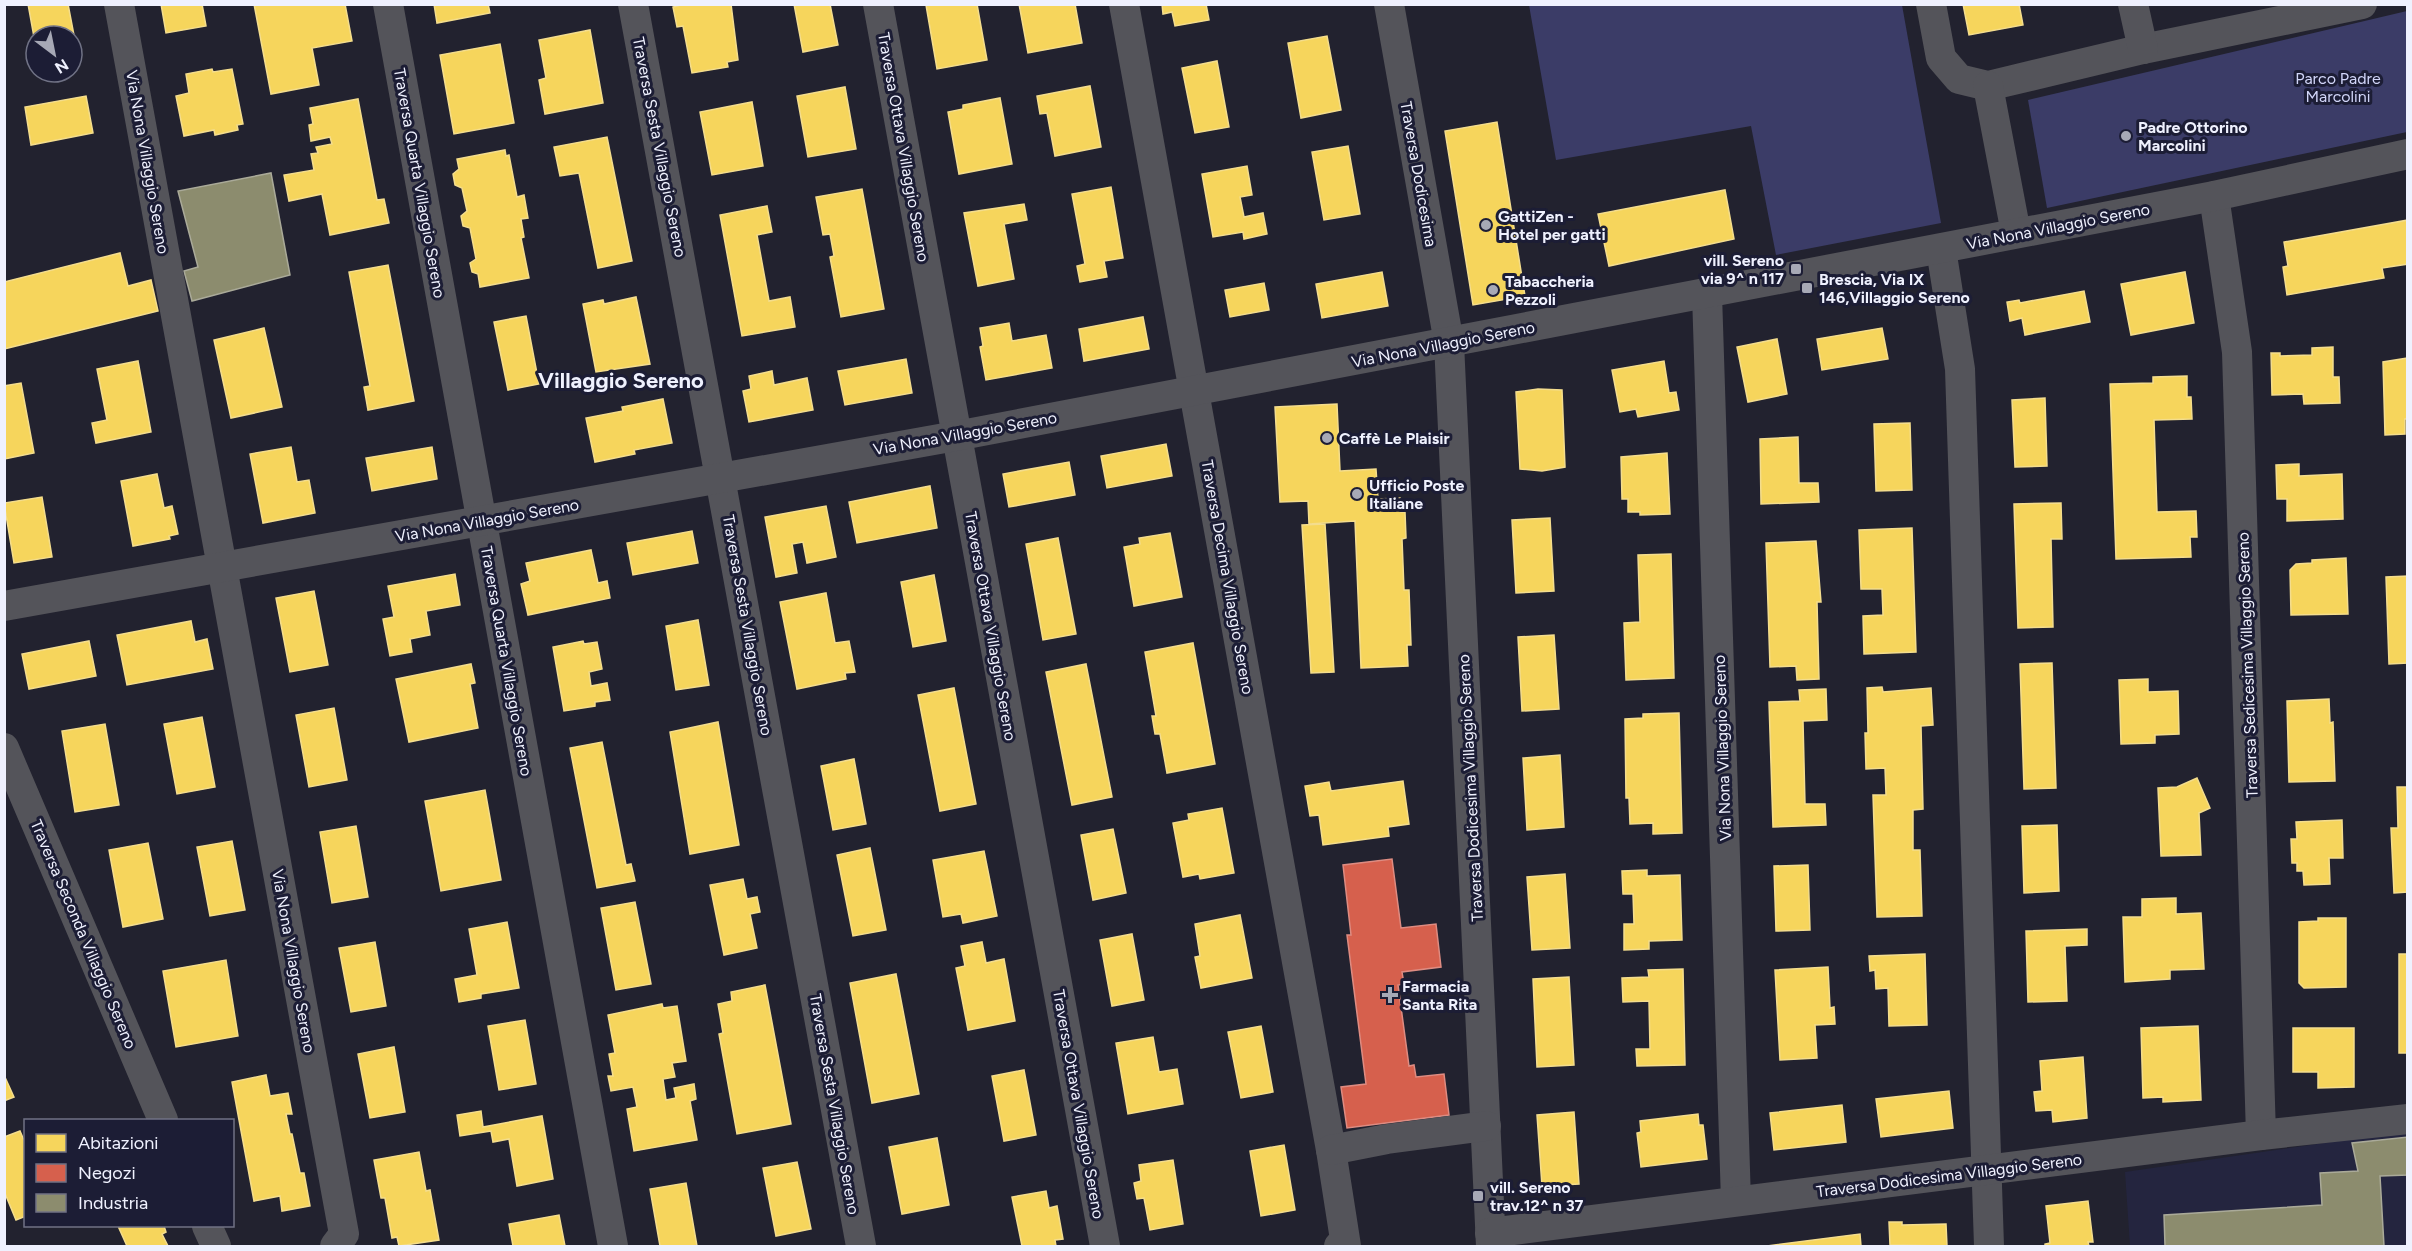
<svg xmlns="http://www.w3.org/2000/svg" width="2412" height="1251" font-family="Figtree,sans-serif">
<style>
.built{fill:#24253f}
.green{fill:#3b3c67}
.homes{fill:#f6d55c;stroke:#f4dd8d;stroke-width:1.5}
.shops{fill:#d6604d;stroke:#de8c82;stroke-width:1.5}
.industry{fill:#8c8c6e;stroke:#aa9;stroke-width:1.5}
.lines{fill:none;stroke-linecap:round;stroke-linejoin:round}
.minor{stroke:#54545a;stroke-width:30}
.poi-dot{fill:#a7a9b6;stroke:#1c1d35;stroke-width:2}
.labels{text-anchor:middle;stroke-width:6;stroke-linejoin:round;paint-order:stroke}
.park-label{font-size:16px;fill:#d2d6f9;stroke:#1c1d35}
.poi-label{font-size:16px;font-weight:bold;fill:#eff1fe;stroke:#1c1d35;text-anchor:start}
.street-label{font-size:16px;fill:#eff1fe;stroke:#1c1d35}
.district-label{font-size:22px;font-weight:bold;fill:#eff1fe;stroke:#1c1d35}
</style>
<rect width="100%" height="100%" fill="#22222f"/>
<polygon class="built" points="2407,1131 2407,1246 2130,1246 2125,1172"/>
<g class="green">
<polygon points="1529,5 1902,5 1941,223 1776,255 1751,126 1556,160"/>
<polygon points="2407,11 2407,132 2047,208 2028,100"/>
</g>
<g class="homes">
<polygon points="28,4 68,4 77,51 72,52 72,36 36,36 36,48"/>
<polygon points="161,4 202,4 206,26 166,33"/>
<polygon points="254,4 345,4 352,41 312,48 319,85 271,94"/>
<polygon points="434,4 488,4 490,13 437,23"/>
<polygon points="684,4 731,4 738,60 727,62 728,67 692,73 683,26 677,27 673,7"/>
<polygon points="794,4 830,4 838,45 803,52"/>
<polygon points="931,4 977,4 987,60 937,69 926,5"/>
<polygon points="1019,4 1075,4 1082,43 1028,53"/>
<polygon points="1162,4 1206,4 1209,20 1175,26 1172,12 1163,14"/>
<polygon points="1963,4 2019,4 2023,25 1969,35"/>
<polygon points="590,30 603,103 545,114 539,80 546,78 539,40"/>
<polygon points="1327,36 1341,110 1301,118 1288,43"/>
<polygon points="500,44 514,123 454,134 440,55"/>
<polygon points="1217,61 1229,127 1195,133 1182,68"/>
<polygon points="212,69 213,72 232,69 243,124 237,125 238,130 215,135 214,130 184,136 176,96 189,93 186,74"/>
<polygon points="1090,86 1101,147 1055,156 1047,113 1040,114 1037,96"/>
<polygon points="845,87 856,149 808,157 797,96"/>
<polygon points="86,96 93,133 31,145 25,107"/>
<polygon points="1000,98 1012,164 959,174 948,112 963,109 963,105"/>
<polygon points="358,99 377,200 384,199 389,223 330,235 322,194 289,201 284,175 314,170 311,154 318,153 316,147 332,144 330,137 311,141 309,125 313,124 310,108"/>
<polygon points="752,102 763,166 712,175 700,112"/>
<polygon points="1497,122 1525,296 1473,305 1445,131"/>
<polygon points="607,137 632,261 598,268 579,173 560,176 554,147"/>
<polygon points="1348,146 1360,214 1324,220 1312,152"/>
<polygon points="505,150 506,156 509,155 517,197 524,195 528,218 521,219 524,237 521,238 529,278 480,287 478,274 472,272 470,263 476,259 470,228 463,226 461,216 467,211 462,188 455,185 453,174 459,169 457,159"/>
<polygon points="1247,166 1252,195 1240,197 1244,217 1263,213 1267,234 1244,239 1243,232 1213,237 1202,174"/>
<polygon points="1111,187 1123,258 1104,261 1107,277 1080,282 1077,266 1085,264 1072,194"/>
<polygon points="862,189 884,309 841,317 830,257 834,256 830,234 823,235 816,197"/>
<polygon points="1725,190 1734,239 1609,266 1598,214"/>
<polygon points="1024,204 1027,220 1004,224 1014,279 978,286 964,213"/>
<polygon points="767,206 772,232 757,235 769,301 790,297 795,327 742,336 720,215"/>
<polygon points="2408,220 2408,264 2382,268 2384,278 2287,295 2283,267 2288,266 2284,242"/>
<polygon points="120,253 128,286 151,280 158,311 4,349 4,282"/>
<polygon points="388,265 414,401 368,410 364,387 370,386 349,272"/>
<polygon points="1382,272 1388,306 1322,318 1316,284"/>
<polygon points="2185,272 2194,323 2131,335 2121,284"/>
<polygon points="1264,283 1269,310 1230,317 1225,290"/>
<polygon points="2084,291 2090,322 2025,335 2022,318 2010,321 2007,302 2019,300 2020,303"/>
<polygon points="636,297 650,364 596,372 583,304 603,300 604,304"/>
<polygon points="526,316 539,384 508,390 494,322"/>
<polygon points="1143,317 1149,349 1084,361 1079,329"/>
<polygon points="1009,323 1012,341 1046,335 1052,368 986,380 980,347 983,346 980,328"/>
<polygon points="264,328 282,407 231,418 214,340"/>
<polygon points="1882,328 1888,359 1822,370 1817,339"/>
<polygon points="1777,339 1787,394 1748,402 1737,347"/>
<polygon points="2333,347 2333,377 2339,377 2340,403 2304,404 2303,394 2272,395 2271,353 2280,353 2280,356 2312,355 2312,348"/>
<polygon points="2408,358 2408,419 2405,419 2405,434 2385,435 2383,362"/>
<polygon points="906,359 912,393 845,405 838,371"/>
<polygon points="138,361 151,432 96,443 92,423 107,420 97,369"/>
<polygon points="1664,361 1669,393 1676,392 1679,410 1638,417 1636,409 1620,412 1612,370"/>
<polygon points="772,371 774,385 807,378 813,410 749,422 743,391 751,389 749,376"/>
<polygon points="2187,376 2187,397 2191,397 2192,419 2154,420 2157,512 2196,511 2197,537 2190,537 2191,557 2116,559 2110,384 2153,383 2153,377"/>
<polygon points="21,383 34,453 4,459 4,386"/>
<polygon points="1538,389 1562,390 1565,467 1542,471 1520,469 1516,392"/>
<polygon points="2045,398 2047,466 2015,467 2012,400"/>
<polygon points="663,399 672,443 634,450 635,454 595,462 586,418 623,411 622,407"/>
<polygon points="1337,404 1340,471 1376,469 1378,499 1400,498 1401,512 1405,512 1406,538 1402,539 1404,590 1409,590 1411,645 1407,645 1408,666 1361,668 1355,521 1309,524 1308,501 1280,502 1275,407"/>
<polygon points="1910,423 1912,490 1876,491 1874,424"/>
<polygon points="1798,437 1799,483 1818,483 1819,502 1761,504 1760,439"/>
<polygon points="1166,444 1172,476 1107,488 1101,456"/>
<polygon points="291,447 297,482 309,480 315,513 263,523 250,454"/>
<polygon points="432,447 437,479 372,491 366,458"/>
<polygon points="1667,453 1670,514 1640,515 1640,512 1628,512 1628,499 1622,499 1621,457"/>
<polygon points="1069,462 1075,495 1009,507 1003,474"/>
<polygon points="2299,464 2299,476 2342,474 2343,519 2287,521 2287,499 2277,499 2276,465"/>
<polygon points="157,474 164,508 172,506 178,534 169,536 170,539 133,546 121,481"/>
<polygon points="930,486 937,528 857,543 849,502"/>
<polygon points="42,497 52,557 14,563 4,503"/>
<polygon points="2061,503 2062,539 2051,539 2053,627 2018,628 2014,504"/>
<polygon points="826,506 836,557 807,563 803,542 792,544 797,573 776,577 765,517"/>
<polygon points="1550,518 1554,591 1516,593 1512,520"/>
<polygon points="1325,524 1334,672 1311,673 1302,525"/>
<polygon points="1912,528 1916,652 1864,654 1863,616 1883,615 1882,589 1861,589 1859,530"/>
<polygon points="692,531 698,563 633,575 627,543"/>
<polygon points="1170,533 1182,597 1134,606 1124,547 1140,544 1139,538"/>
<polygon points="1058,538 1076,634 1043,640 1026,544"/>
<polygon points="1816,541 1821,602 1817,602 1819,679 1797,680 1796,666 1770,667 1766,543"/>
<polygon points="591,550 598,583 607,581 610,598 528,615 521,584 530,581 526,563"/>
<polygon points="1671,554 1674,678 1626,680 1624,623 1640,622 1638,555"/>
<polygon points="2346,558 2348,614 2291,615 2290,570 2296,564 2312,563 2312,560"/>
<polygon points="455,574 460,605 426,611 430,635 410,639 412,652 390,656 383,619 394,617 388,586"/>
<polygon points="934,575 946,641 913,647 901,582"/>
<polygon points="2408,576 2408,663 2389,664 2386,577"/>
<polygon points="314,591 328,665 290,672 276,598"/>
<polygon points="826,593 835,643 849,641 855,672 845,673 846,679 797,689 780,602"/>
<polygon points="698,620 709,685 676,690 666,626"/>
<polygon points="191,621 195,642 207,639 213,669 127,685 117,635"/>
<polygon points="1554,635 1559,709 1522,711 1518,637"/>
<polygon points="89,641 96,676 29,689 22,654"/>
<polygon points="583,641 584,644 597,642 602,669 589,672 591,686 607,683 610,700 595,702 595,706 564,711 553,647"/>
<polygon points="1193,643 1215,764 1167,773 1160,734 1155,734 1152,716 1156,716 1145,652"/>
<polygon points="2052,663 2056,788 2024,789 2020,664"/>
<polygon points="471,664 475,683 470,684 478,728 409,742 396,679"/>
<polygon points="1086,664 1112,797 1072,805 1046,672"/>
<polygon points="2148,679 2148,692 2178,691 2179,734 2155,735 2155,743 2121,744 2119,680"/>
<polygon points="1882,687 1883,692 1931,688 1933,725 1921,726 1923,809 1913,810 1913,850 1920,850 1922,916 1877,917 1873,795 1886,795 1885,768 1866,769 1865,733 1868,733 1867,688"/>
<polygon points="954,688 976,804 940,811 918,695"/>
<polygon points="1826,689 1827,720 1803,721 1805,804 1825,804 1826,825 1773,827 1769,702 1800,701 1799,690"/>
<polygon points="2329,699 2330,723 2333,722 2335,781 2289,782 2287,701"/>
<polygon points="334,708 347,780 309,787 296,715"/>
<polygon points="1679,713 1682,833 1653,834 1653,823 1630,824 1629,798 1626,798 1625,719 1643,718 1643,714"/>
<polygon points="202,717 215,787 177,794 164,724"/>
<polygon points="718,722 739,845 690,854 670,732"/>
<polygon points="105,724 119,805 75,812 62,731"/>
<polygon points="602,742 626,865 631,864 635,881 597,888 570,748"/>
<polygon points="1560,755 1564,827 1527,830 1523,758"/>
<polygon points="854,759 866,824 833,830 821,766"/>
<polygon points="2197,778 2210,808 2199,813 2201,855 2161,856 2158,788 2177,787"/>
<polygon points="1403,781 1409,824 1388,827 1389,836 1323,845 1319,815 1310,816 1305,786 1329,782 1331,791"/>
<polygon points="2397,787 2408,787 2408,892 2394,893 2391,828 2398,828"/>
<polygon points="485,790 501,880 441,891 425,801"/>
<polygon points="1222,808 1234,873 1200,879 1199,874 1183,877 1173,823 1189,820 1188,814"/>
<polygon points="2342,820 2343,858 2329,858 2330,884 2304,885 2303,871 2297,871 2297,863 2292,863 2291,839 2297,839 2296,822"/>
<polygon points="2057,825 2059,891 2024,893 2022,826"/>
<polygon points="356,826 368,897 332,903 320,832"/>
<polygon points="1113,829 1126,893 1093,900 1081,835"/>
<polygon points="232,841 245,910 210,916 197,847"/>
<polygon points="148,843 163,919 123,927 109,850"/>
<polygon points="870,848 886,930 853,936 837,855"/>
<polygon points="984,851 997,916 963,923 961,914 943,917 933,860"/>
<polygon points="1808,865 1810,930 1776,931 1774,866"/>
<polygon points="1647,870 1647,876 1680,875 1682,940 1649,941 1649,949 1624,950 1624,924 1634,924 1633,894 1623,894 1622,871"/>
<polygon points="1565,874 1570,948 1532,950 1527,877"/>
<polygon points="743,879 747,899 757,897 760,912 750,914 757,948 724,955 710,885"/>
<polygon points="2176,898 2176,914 2201,913 2204,969 2170,970 2170,979 2125,982 2123,917 2142,917 2142,899"/>
<polygon points="635,902 651,984 616,990 601,908"/>
<polygon points="1240,915 1252,978 1201,988 1195,957 1200,956 1195,924"/>
<polygon points="2318,918 2346,918 2346,987 2304,988 2299,983 2299,922 2318,921"/>
<polygon points="507,922 519,988 481,994 481,998 459,1002 455,979 477,975 469,929"/>
<polygon points="2087,929 2087,945 2065,946 2067,1001 2028,1002 2026,931"/>
<polygon points="1132,934 1144,1000 1112,1006 1100,940"/>
<polygon points="375,942 386,1006 351,1012 339,948"/>
<polygon points="982,942 986,963 1004,959 1015,1021 968,1030 956,968 965,966 961,946"/>
<polygon points="1925,954 1927,1025 1889,1026 1888,988 1876,989 1875,970 1870,971 1869,956"/>
<rect x="2399" y="954" width="9" height="99"/>
<polygon points="226,960 238,1036 176,1047 163,971"/>
<polygon points="1828,967 1830,1008 1834,1007 1835,1024 1815,1025 1817,1058 1780,1060 1775,970"/>
<polygon points="1683,969 1685,1065 1637,1066 1636,1049 1650,1049 1649,1001 1623,1002 1622,978 1649,977 1648,970"/>
<polygon points="896,974 919,1094 872,1103 850,983"/>
<polygon points="1569,977 1574,1065 1537,1067 1533,979"/>
<polygon points="765,985 791,1124 737,1134 719,1034 723,1033 718,1004 732,1001 731,992"/>
<polygon points="662,1004 663,1008 677,1006 686,1061 672,1063 675,1077 663,1079 666,1100 676,1098 674,1088 694,1084 696,1099 690,1101 697,1140 634,1151 627,1109 637,1107 633,1087 611,1091 608,1076 613,1076 609,1054 615,1053 608,1015"/>
<polygon points="525,1020 536,1084 499,1090 488,1026"/>
<polygon points="1261,1026 1273,1092 1241,1098 1228,1032"/>
<polygon points="2198,1026 2201,1100 2163,1102 2163,1097 2143,1098 2141,1028"/>
<polygon points="2293,1028 2354,1028 2354,1087 2318,1088 2318,1072 2293,1072"/>
<polygon points="1153,1037 1159,1072 1177,1069 1183,1104 1128,1114 1116,1043"/>
<polygon points="394,1047 405,1112 370,1118 358,1054"/>
<polygon points="2083,1057 2087,1118 2053,1122 2052,1110 2036,1111 2034,1092 2042,1091 2040,1061"/>
<polygon points="1024,1070 1036,1135 1004,1141 992,1076"/>
<polygon points="4,1075 14,1097 4,1101"/>
<polygon points="266,1075 270,1096 288,1093 292,1114 286,1114 290,1134 292,1134 300,1173 304,1173 310,1206 282,1211 280,1196 254,1201 232,1082"/>
<polygon points="1949,1091 1953,1128 1881,1137 1876,1099"/>
<polygon points="1842,1105 1846,1142 1774,1150 1770,1113"/>
<polygon points="481,1111 483,1127 542,1116 553,1179 517,1186 509,1139 493,1142 491,1131 460,1136 457,1115"/>
<polygon points="1574,1112 1579,1184 1542,1186 1537,1115"/>
<polygon points="1698,1114 1699,1125 1703,1125 1707,1159 1641,1167 1637,1133 1641,1132 1640,1121"/>
<polygon points="20,1131 26,1145 26,1216 16,1220 4,1191 4,1137"/>
<polygon points="937,1138 949,1205 902,1214 889,1147"/>
<polygon points="1284,1145 1295,1210 1261,1216 1250,1151"/>
<polygon points="419,1152 426,1191 430,1190 439,1240 399,1246 397,1237 392,1238 385,1198 381,1198 374,1160"/>
<polygon points="1173,1160 1183,1224 1150,1230 1144,1198 1137,1199 1134,1183 1141,1181 1139,1165"/>
<polygon points="797,1162 811,1229 776,1236 763,1168"/>
<polygon points="686,1183 697,1246 660,1246 650,1189"/>
<polygon points="1046,1191 1049,1208 1057,1206 1063,1239 1055,1240 1056,1246 1022,1246 1012,1197"/>
<polygon points="2088,1201 2093,1242 2088,1242 2089,1246 2045,1246 2045,1244 2050,1243 2046,1206"/>
<polygon points="559,1215 565,1246 513,1246 509,1224"/>
<polygon points="1889,1222 1902,1222 1902,1225 1946,1224 1947,1246 1890,1245"/>
<polygon points="118,1226 164,1226 166,1232 162,1234 168,1246 127,1246"/>
<polygon points="1860,1234 1861,1246 1767,1246"/>
</g>
<polygon class="shops" points="1392,859 1401,928 1436,924 1441,967 1402,972 1404,984 1398,985 1409,1066 1414,1065 1416,1077 1444,1074 1449,1115 1347,1128 1341,1087 1366,1084 1347,935 1351,935 1343,865"/>
<g class="industry">
<polygon points="271,173 290,275 192,301 184,271 198,267 178,191"/>
<polygon points="2408,1137 2408,1175 2380,1176 2384,1246 2165,1246 2164,1215 2322,1205 2320,1173 2358,1171 2352,1143"/>
</g>
<g class="lines">
<g class="minor">
<polyline points="119,4 344,1234 335,1246"/>
<polyline points="388,4 613,1246"/>
<polyline points="633,4 861,1246"/>
<polyline points="878,4 1105,1246"/>
<polyline points="1124,4 1331,1150 1346,1246 1339,1246"/>
<polyline points="1389,4 1449,343 1491,1246"/>
<polyline points="1931,4 1941,58 1959,79 1988,86 2143,49 2362,4"/>
<polyline points="2133,4 2143,49"/>
<polyline points="1988,86 2016,233"/>
<polyline points="2214,196 2237,352 2261,1135"/>
<polyline points="1941,249 1960,369 1989,1246"/>
<polyline points="1707,294 1736,1201"/>
<polyline points="4,606 956,436 2214,196 2408,154"/>
<polyline points="4,748 163,1120"/>
<polyline points="1331,1150 1387,1139 1486,1126"/>
<polyline points="207,1226 216,1246"/>
<polyline points="1490,1233 2261,1135 2408,1119"/>
</g>
</g>
<g class="poi-dot">
<circle cx="2126" cy="136" r="6"/>
<circle cx="1486" cy="225" r="6"/>
<rect x="1790" y="263" width="12" height="12" rx="3"/>
<rect x="1801" y="282" width="12" height="12" rx="3"/>
<circle cx="1493" cy="290" r="6"/>
<circle cx="1327" cy="438" r="6"/>
<circle cx="1357" cy="494" r="6"/>
<path d="M1387 986h6v6h6v6h-6v6h-6v-6h-6v-6h6z"/>
<rect x="1472" y="1190" width="12" height="12" rx="3"/>
</g>
<g class="labels">
<g class="park-label">
<text x="2338" y="84">Parco Padre<tspan x="2338" dy="18">Marcolini</tspan></text>
</g>
<g class="poi-label">
<text x="2138" y="133">Padre Ottorino<tspan x="2138" dy="18">Marcolini</tspan></text>
<text x="1498" y="222">GattiZen -<tspan x="1498" dy="18">Hotel per gatti</tspan></text>
<text x="1784" y="266" text-anchor="end">vill. Sereno<tspan x="1784" dy="18">via 9^ n 117</tspan></text>
<text x="1819" y="285">Brescia, Via IX<tspan x="1819" dy="18">146,Villaggio Sereno</tspan></text>
<text x="1505" y="287">Tabaccheria<tspan x="1505" dy="18">Pezzoli</tspan></text>
<text x="1339" y="444">Caffè Le Plaisir</text>
<text x="1369" y="491">Ufficio Poste<tspan x="1369" dy="18">Italiane</tspan></text>
<text x="1402" y="992">Farmacia<tspan x="1402" dy="18">Santa Rita</tspan></text>
<text x="1490" y="1193">vill. Sereno<tspan x="1490" dy="18">trav.12^ n 37</tspan></text>
</g>
<g class="street-label">
<text transform="translate(660 147) rotate(79)" y="6">Traversa Sesta Villaggio Sereno</text>
<text transform="translate(904 147) rotate(80)" y="6">Traversa Ottava Villaggio Sereno</text>
<text transform="translate(148 162) rotate(80)" y="6">Via Nona Villaggio Sereno</text>
<text transform="translate(1419 174) rotate(80)" y="6">Traversa Dodicesima</text>
<text transform="translate(420 183) rotate(80)" y="6">Traversa Quarta Villaggio Sereno</text>
<text transform="translate(2058 226) rotate(-11)" y="6">Via Nona Villaggio Sereno</text>
<text transform="translate(1443 344) rotate(-11)" y="6">Via Nona Villaggio Sereno</text>
<text transform="translate(965 433) rotate(-10)" y="6">Via Nona Villaggio Sereno</text>
<text transform="translate(487 520) rotate(-10)" y="6">Via Nona Villaggio Sereno</text>
<text transform="translate(1228 577) rotate(80)" y="6">Traversa Decima Villaggio Sereno</text>
<text transform="translate(748 625) rotate(80)" y="6">Traversa Sesta Villaggio Sereno</text>
<text transform="translate(991 626) rotate(80)" y="6">Traversa Ottava Villaggio Sereno</text>
<text transform="translate(507 661) rotate(80)" y="6">Traversa Quarta Villaggio Sereno</text>
<text transform="translate(2247 665) rotate(-92)" y="6">Traversa Sedicesima Villaggio Sereno</text>
<text transform="translate(1722 748) rotate(-92)" y="6">Via Nona Villaggio Sereno</text>
<text transform="translate(1470 788) rotate(-93)" y="6">Traversa Dodicesima Villaggio Sereno</text>
<text transform="translate(84 934) rotate(67)" y="6">Traversa Seconda Villaggio Sereno</text>
<text transform="translate(294 961) rotate(80)" y="6">Via Nona Villaggio Sereno</text>
<text transform="translate(835 1104) rotate(80)" y="6">Traversa Sesta Villaggio Sereno</text>
<text transform="translate(1079 1104) rotate(80)" y="6">Traversa Ottava Villaggio Sereno</text>
<text transform="translate(1949 1175) rotate(-7)" y="6">Traversa Dodicesima Villaggio Sereno</text>
</g>
<g class="district-label">
<text x="621" y="388">Villaggio Sereno</text>
</g>
</g>
<rect width="2412" height="1251" fill="none" stroke="#eff1fe" stroke-width="12"/>
<rect x="24" y="1119" width="210" height="108" fill="#1c1d35" stroke="#707285" stroke-width="1.5"/>
<rect x="36" y="1134" width="30" height="18" fill="#f6d55c" stroke="#707285" stroke-width="1.5"/>
<text x="78" y="1149" font-size="18" fill="#eff1fe">Abitazioni</text>
<rect x="36" y="1164" width="30" height="18" fill="#d6604d" stroke="#707285" stroke-width="1.5"/>
<text x="78" y="1179" font-size="18" fill="#eff1fe">Negozi</text>
<rect x="36" y="1194" width="30" height="18" fill="#8c8c6e" stroke="#707285" stroke-width="1.5"/>
<text x="78" y="1209" font-size="18" fill="#eff1fe">Industria</text>
<g transform="translate(54 54) rotate(148)"><circle r="28" fill="#1c1d35" stroke="#707285" stroke-width="1.5"/>
<path d="M0-4.5L10 22L0 15L-10 22Z" fill="#a7a9b6"/>
<text y="-9" font-size="16" font-weight="bold" text-anchor="middle" fill="#eff1fe">N</text>
</g>
</svg>
